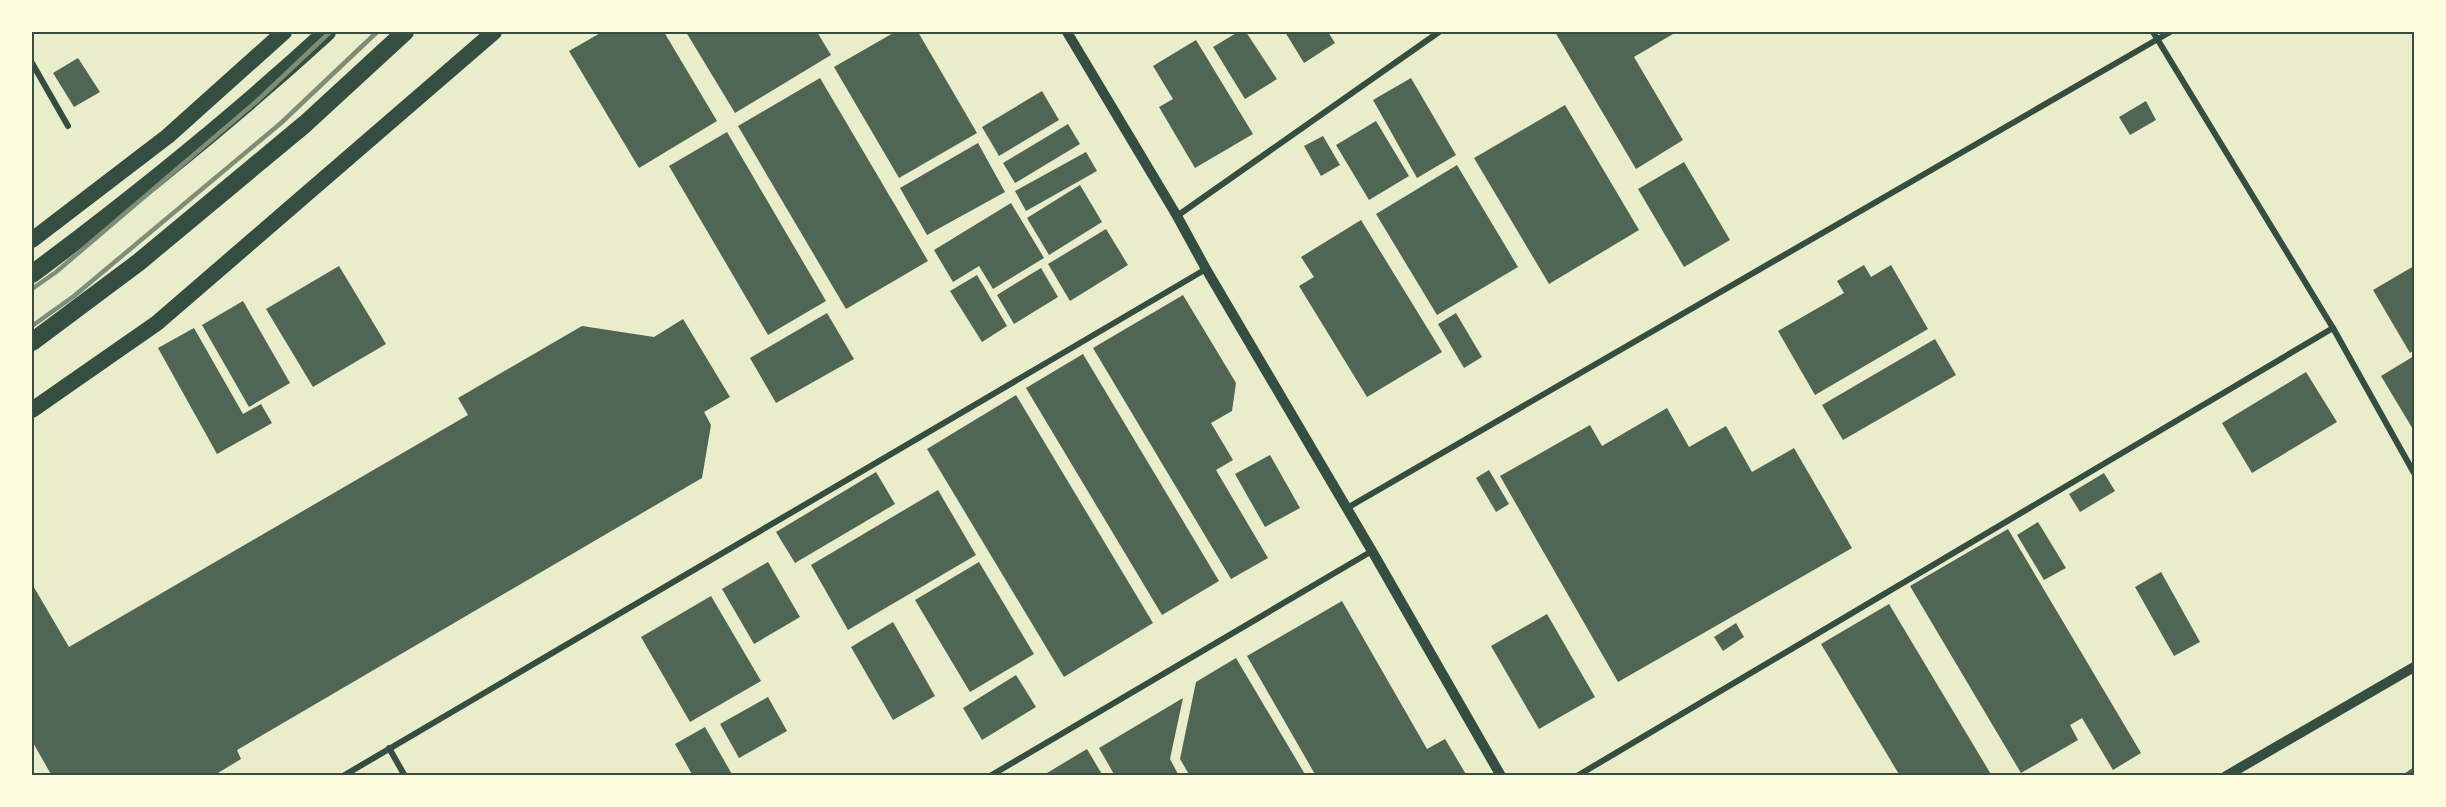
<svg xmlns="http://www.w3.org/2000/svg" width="2446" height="807" font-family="'Public Sans',sans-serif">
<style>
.building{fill:#4f6655}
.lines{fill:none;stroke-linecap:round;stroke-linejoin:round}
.minor{stroke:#344e41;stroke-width:6}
.tertiary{stroke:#344e41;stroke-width:10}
.trunk{stroke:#344e41;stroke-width:16}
.motorway{stroke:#344e41;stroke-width:18}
.rail{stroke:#7c8e77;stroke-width:4.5}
.neatline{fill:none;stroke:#344e41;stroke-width:2}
</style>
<rect width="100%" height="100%" fill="#e9edc9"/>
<g class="building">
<polygon points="602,32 664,32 717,121 639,168 569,51"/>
<polygon points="686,32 817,32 831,55 735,113"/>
<polygon points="895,32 918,32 977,133 899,178 834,67"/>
<polygon points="1238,32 1246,32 1277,79 1245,99 1213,47"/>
<polygon points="1285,32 1328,32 1335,43 1304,63"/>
<polygon points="1555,32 1671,32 1673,34 1634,57 1683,140 1636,169"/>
<polygon points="1196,40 1253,134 1195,168 1159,107 1173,99 1153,66"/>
<polygon points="78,58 100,92 74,107 53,73"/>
<polygon points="820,78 928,261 846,309 738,126"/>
<polygon points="1411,78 1456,155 1417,178 1373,100"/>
<polygon points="1042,91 1059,120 999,156 982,127"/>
<polygon points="2146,101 2156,120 2130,135 2119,117"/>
<polygon points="1565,105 1639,230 1549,284 1474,158"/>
<polygon points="1376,121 1409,176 1369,200 1336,145"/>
<polygon points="1068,124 1080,144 1015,183 1003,163"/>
<polygon points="727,132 826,301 768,335 669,166"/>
<polygon points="1323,136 1340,165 1321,176 1304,146"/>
<polygon points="978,143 1005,192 927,235 900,188"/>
<polygon points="1086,152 1097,171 1026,211 1015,191"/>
<polygon points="1684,162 1730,240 1684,267 1638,189"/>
<polygon points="1457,165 1518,267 1437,315 1376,214"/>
<polygon points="1080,185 1102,222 1049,255 1027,218"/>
<polygon points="1011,203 1044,258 993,289 979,266 953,282 934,250"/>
<polygon points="1361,220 1442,352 1367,397 1299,286 1314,277 1301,257"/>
<polygon points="1106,229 1128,265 1070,301 1048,264"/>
<polygon points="1864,265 1871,277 1891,265 1928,329 1815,395 1778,331 1844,293 1837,281"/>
<polygon points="339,266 386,344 313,387 266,309"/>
<polygon points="2414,266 2414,350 2410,353 2373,290"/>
<polygon points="1041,268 1058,297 1014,324 997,295"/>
<polygon points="977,275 1007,326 982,342 950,291"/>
<polygon points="1183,295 1236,383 1232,411 1211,423 1233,460 1216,470 1268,558 1231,579 1093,348"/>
<polygon points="243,301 290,383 249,407 202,325"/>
<polygon points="827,313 854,359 776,403 750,358"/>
<polygon points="1456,313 1482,357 1464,368 1438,324"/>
<polygon points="683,319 730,397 704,412 711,425 702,478 237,750 241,759 213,776 52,776 32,741 32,584 69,647 468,415 458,398 582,326 654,337"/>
<polygon points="194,328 243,414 261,404 272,423 217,454 158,348"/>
<polygon points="1935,339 1956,375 1843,440 1822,405"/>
<polygon points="1083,354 1219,581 1162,615 1026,388"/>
<polygon points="2414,356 2414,431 2381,376"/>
<polygon points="2306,372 2337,422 2252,473 2222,423"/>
<polygon points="1016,395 1153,623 1064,677 927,449"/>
<polygon points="1667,408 1689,447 1726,426 1752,472 1794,448 1852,548 1618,682 1500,476 1590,425 1602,446"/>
<polygon points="1270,455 1300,508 1265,527 1235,474"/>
<polygon points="1489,470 1509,504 1496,512 1476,478"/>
<polygon points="876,472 895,504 795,563 776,532"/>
<polygon points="2104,473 2115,491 2080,512 2069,494"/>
<polygon points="938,490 976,555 848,630 811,565"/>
<polygon points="2038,522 2066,568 2044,580 2017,535"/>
<polygon points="2008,529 2141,753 2113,770 2082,718 2070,725 2078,740 2021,773 1910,586"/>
<polygon points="768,562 800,617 754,644 722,589"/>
<polygon points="979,562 1034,654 970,692 915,600"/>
<polygon points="2161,572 2200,642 2174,656 2135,587"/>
<polygon points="711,596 761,681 690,722 641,637"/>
<polygon points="1342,601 1427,749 1445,739 1467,776 1316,776 1247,656"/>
<polygon points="1889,604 1992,776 1900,776 1821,644"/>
<polygon points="1547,614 1595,697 1539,729 1491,646"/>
<polygon points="893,622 935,696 893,720 851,647"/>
<polygon points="1736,623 1744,637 1723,651 1714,637"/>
<polygon points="1236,658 1306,776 1190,776 1180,759 1196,682"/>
<polygon points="1016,675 1036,707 982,740 963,708"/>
<polygon points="768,697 787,731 739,758 720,724"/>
<polygon points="1183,698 1170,759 1179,776 1115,776 1099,748"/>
<polygon points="705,727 733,776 693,776 675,744"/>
<polygon points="1087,749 1103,776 1042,776"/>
<polygon points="2414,767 2414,776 2401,776"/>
</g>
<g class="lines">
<g class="minor">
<polyline points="2153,32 2333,328 2414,473"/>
<polyline points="32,63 68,126"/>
<polyline points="1177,216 1439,32"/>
<polyline points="1347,508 2170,32"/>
<polyline points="389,748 405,776"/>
<polyline points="343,776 1206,269"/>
<polyline points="990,776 1372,551"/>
<polyline points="1577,776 2333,328"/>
</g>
<g class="tertiary">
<polyline points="1067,32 1177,216 1206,269 1372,551 1501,776"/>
<polyline points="2226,776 2414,667"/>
</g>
<g class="trunk">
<polyline points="32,240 168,136 284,32"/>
<polyline points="32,410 157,323 494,32"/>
</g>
<g class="motorway">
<path d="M32,274C134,198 233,118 327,32"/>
<polyline points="32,342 139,262 305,124 405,32"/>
</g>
<g class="rail">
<polyline points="32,289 56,272 257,101 330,32"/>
<polyline points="32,326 74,296 281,123 377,32"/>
</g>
</g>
<rect width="2446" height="807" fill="none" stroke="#fefae0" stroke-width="66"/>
<rect x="33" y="33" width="2380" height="741" class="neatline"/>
</svg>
